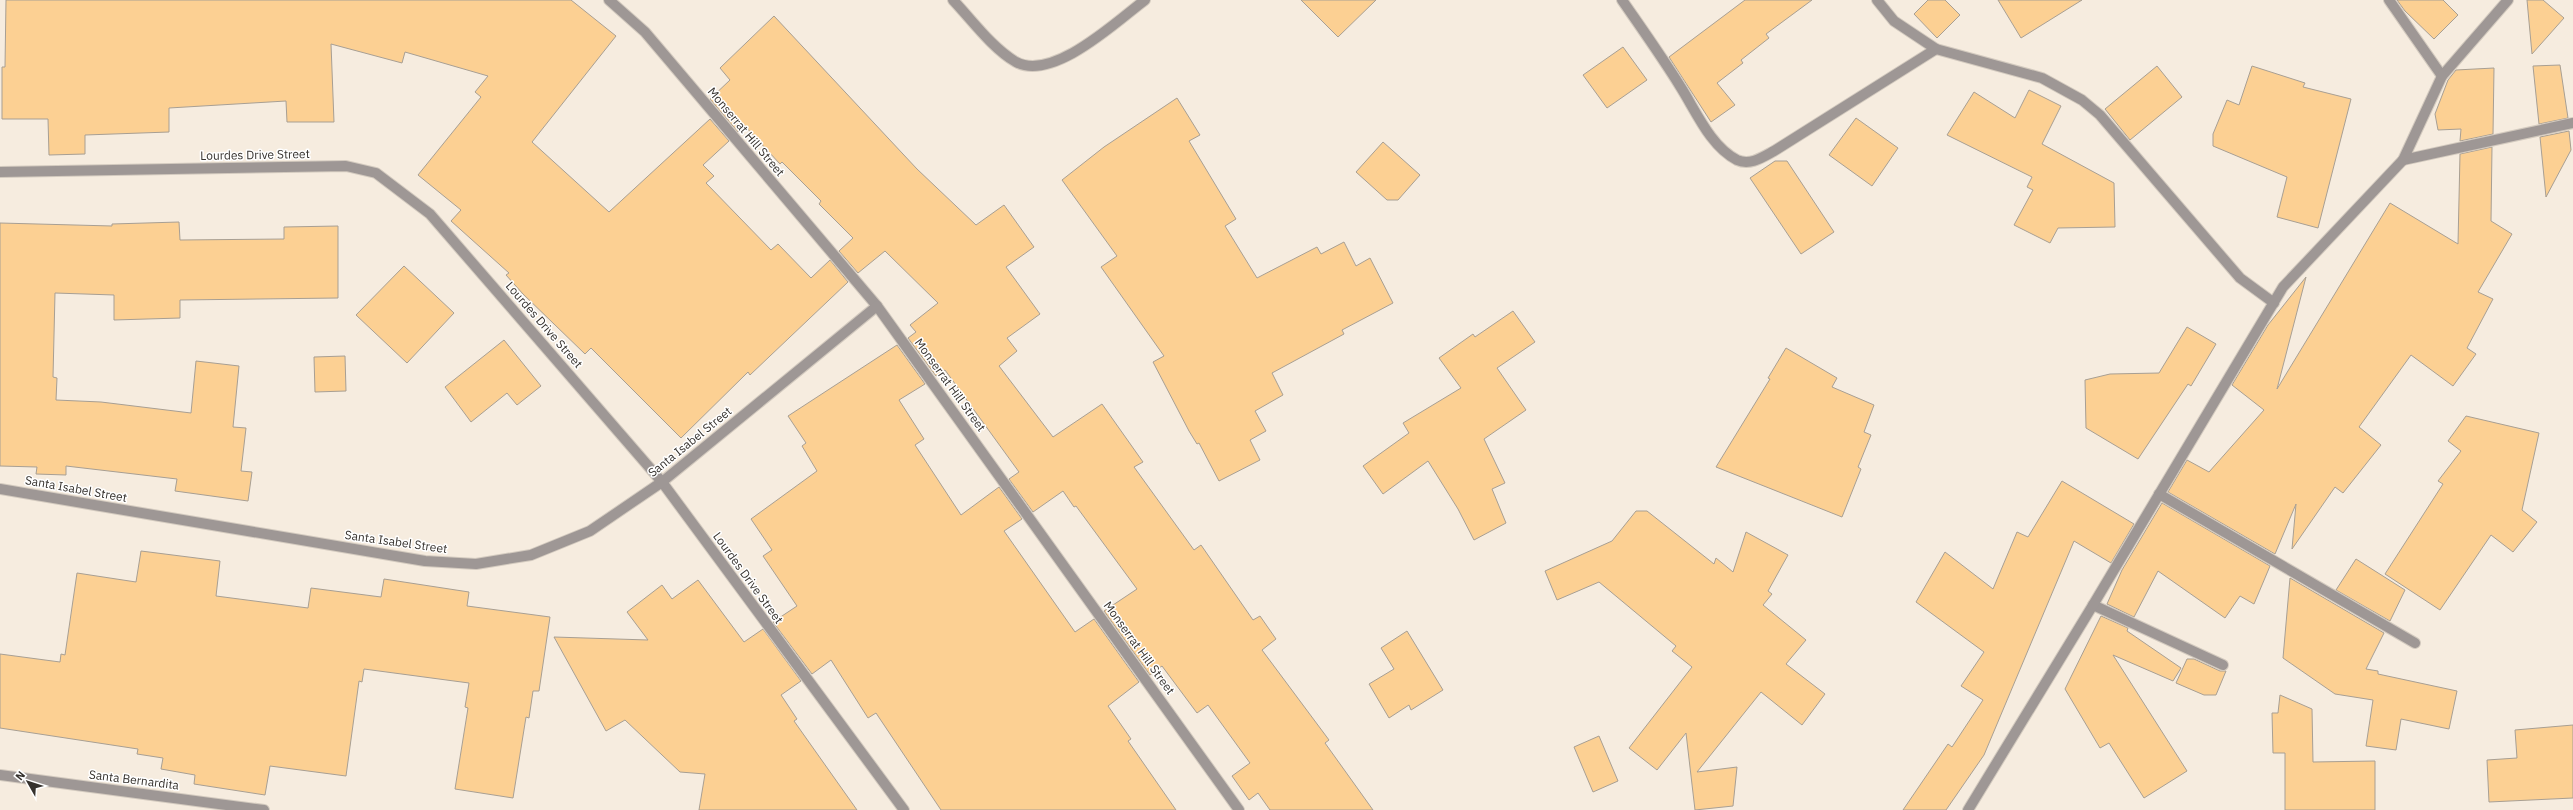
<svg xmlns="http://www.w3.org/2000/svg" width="2573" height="810" font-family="'IBM Plex Sans',sans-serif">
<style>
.building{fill:#fcd093;stroke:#a89f93}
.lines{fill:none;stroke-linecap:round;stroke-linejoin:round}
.minor-casing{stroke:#d3cabf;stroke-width:12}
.minor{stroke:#9e9795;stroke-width:10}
.labels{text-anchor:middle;stroke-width:3;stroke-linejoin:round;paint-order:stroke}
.street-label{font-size:12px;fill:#35312d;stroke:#fff}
</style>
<rect width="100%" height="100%" fill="#f6ecdf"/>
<g class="building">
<polygon points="6,0 571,0 616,36 532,142 609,212 710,119 729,141 703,165 714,176 706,183 771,250 778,244 811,278 830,260 848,282 750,375 748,372 681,438 591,348 585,354 523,294 506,275 509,273 451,221 461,210 418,175 481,97 475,92 488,76 405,52 402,63 331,44 334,122 287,122 286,101 169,108 169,132 85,135 85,154 49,155 48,119 2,119 2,67 5,67"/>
<polygon points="1301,0 1376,0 1338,37"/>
<polygon points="1745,0 1812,0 1766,34 1769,38 1741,60 1743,63 1717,83 1735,105 1711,122 1669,57"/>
<polygon points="1928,0 1945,0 1960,15 1937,38 1914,14"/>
<polygon points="1998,0 2082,0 2021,38"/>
<polygon points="2397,0 2443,0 2458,15 2434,39 2405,11"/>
<polygon points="2527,0 2543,0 2564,18 2532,54"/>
<polygon points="774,16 917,169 976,225 1004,205 1034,247 1006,267 1040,314 1007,338 1017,351 999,366 1053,437 1102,404 1143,462 1134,467 1194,550 1201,545 1253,620 1260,616 1276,639 1262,650 1329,740 1325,743 1373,810 1270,810 1258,793 1249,800 1232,776 1250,763 1208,705 1197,713 1162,666 1150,675 1104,611 1137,589 1076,506 1074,507 1063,491 1033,512 1009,479 1019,472 945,370 936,376 908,338 916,332 910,325 938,303 885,251 858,273 839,251 853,238 819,204 821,201 782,162 780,164 744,125 738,132 710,99 730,80 720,68"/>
<polygon points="1623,47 1647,80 1607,108 1583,75"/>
<polygon points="2560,65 2568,118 2539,124 2533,66"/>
<polygon points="2157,66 2182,97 2130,140 2105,109"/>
<polygon points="2252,66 2305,83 2303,87 2351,99 2318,228 2277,217 2287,177 2213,146 2213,134 2227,100 2239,105"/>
<polygon points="2494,68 2493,134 2460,141 2461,129 2438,130 2435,114 2448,80 2456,70"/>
<polygon points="2029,90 2061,106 2042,144 2114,183 2115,227 2058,228 2050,243 2014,225 2033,190 2027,187 2032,177 1947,135 1974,92 2015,118"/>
<polygon points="1177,98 1200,135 1189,141 1236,219 1225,226 1257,278 1317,247 1321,254 1344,242 1356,266 1370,258 1393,303 1342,330 1344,334 1272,373 1283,395 1255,411 1266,431 1250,440 1260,460 1219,481 1199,443 1197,444 1189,431 1153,362 1164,356 1101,267 1117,256 1062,180 1104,147"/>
<polygon points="1856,118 1898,148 1872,186 1829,155"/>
<polygon points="2569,131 2571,150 2546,197 2540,137"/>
<polygon points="1383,142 1420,175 1398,200 1387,200 1356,172"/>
<polygon points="2492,147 2491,221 2512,234 2478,292 2493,299 2467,348 2476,354 2453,386 2411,355 2359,427 2381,445 2343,493 2335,487 2292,549 2296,504 2275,554 2168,492 2187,460 2209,472 2264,410 2232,385 2268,325 2306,277 2277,389 2390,203 2458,244 2460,154"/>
<polygon points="1775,161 1787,161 1834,232 1801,254 1750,178"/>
<polygon points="179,222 180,240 284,239 284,227 338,226 338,298 180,300 180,318 114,320 114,295 55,293 53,377 57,378 56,400 101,402 191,413 196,361 239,366 233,427 246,428 241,471 252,472 248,501 175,491 177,479 66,466 66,475 36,474 37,467 0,466 0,223 112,226 112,224"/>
<polygon points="404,266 454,313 407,363 356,315"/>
<polygon points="1513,311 1535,342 1497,368 1526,410 1484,439 1505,483 1492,489 1506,523 1474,540 1458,509 1428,461 1383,494 1363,466 1409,433 1403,423 1461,388 1439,358 1473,334 1475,337"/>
<polygon points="2187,327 2216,344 2191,386 2188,384 2138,459 2086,428 2085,380 2110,374 2159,373"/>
<polygon points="504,340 541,386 517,405 507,393 471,422 445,387"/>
<polygon points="897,345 925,384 899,400 924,439 915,445 961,515 999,487 1022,519 1004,531 1075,632 1094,619 1139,682 1108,706 1131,739 1128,741 1176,810 941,810 876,713 868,718 831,660 812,674 773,622 797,606 763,556 772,550 751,519 817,471 802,446 806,443 788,416"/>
<polygon points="1786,348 1837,378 1832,387 1874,405 1864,432 1871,435 1858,467 1861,469 1842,517 1716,467 1770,379 1768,378"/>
<polygon points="345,356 346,391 315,392 314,357"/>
<polygon points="2466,416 2539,433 2522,510 2537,522 2513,552 2491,535 2440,610 2385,574 2443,484 2438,481 2461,451 2448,441"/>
<polygon points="2062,481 2134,524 2111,563 2074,541 1984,755 1946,810 1903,810 1948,744 1952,747 1983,700 1961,686 1984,652 1916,602 1945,552 1993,589 2017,532 2028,537"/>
<polygon points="2162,503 2270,566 2254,604 2240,596 2225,618 2158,571 2134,617 2107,604 2122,570"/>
<polygon points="1636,511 1647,511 1714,564 1716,558 1733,572 1746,532 1788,555 1768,591 1772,594 1763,605 1806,640 1786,664 1825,694 1802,725 1761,692 1697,772 1737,767 1733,806 1695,810 1686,733 1657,770 1629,748 1692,667 1672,651 1676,646 1599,582 1557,600 1545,571 1612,541"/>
<polygon points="141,551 220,561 216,596 308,608 311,588 381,597 384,579 469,592 467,606 550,617 539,691 533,691 529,718 526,717 513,798 455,789 468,708 465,707 469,683 364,669 362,682 359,681 346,776 270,766 265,795 194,784 195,775 161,769 163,758 137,754 138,749 0,728 0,654 60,662 61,654 65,655 77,573 136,582"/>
<polygon points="2356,559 2405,590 2390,621 2336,590"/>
<polygon points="2290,578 2384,633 2366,669 2378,671 2378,674 2457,691 2449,729 2401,719 2396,750 2366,746 2373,700 2335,694 2283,658"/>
<polygon points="698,580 744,642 763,629 801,681 781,695 797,719 794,721 857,810 699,810 705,774 680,772 625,720 606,731 554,637 648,640 627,612 662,585 672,599"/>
<polygon points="2101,616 2128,628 2127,631 2181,668 2173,681 2113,655 2187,771 2144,798 2109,743 2100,748 2065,689"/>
<polygon points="1407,631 1443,690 1411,710 1409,705 1389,718 1369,684 1394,669 1381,648"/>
<polygon points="2187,659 2194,659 2220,671 2226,671 2216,695 2204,695 2176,683"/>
<polygon points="2280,695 2312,709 2313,762 2375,761 2375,810 2285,810 2285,753 2273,753 2272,713 2278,713"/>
<polygon points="2573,725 2573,798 2489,802 2487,760 2517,758 2515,730"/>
<polygon points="1599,736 1618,781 1593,792 1574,747"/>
</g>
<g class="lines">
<g class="minor-casing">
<g id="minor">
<polyline points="609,0 645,32 877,306 1239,810"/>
<path d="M953,0C972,20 992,48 1016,62C1053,82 1117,21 1145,0"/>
<path d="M1622,0C1642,29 1662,57 1680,86C1696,111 1710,146 1737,160C1750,166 1763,157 1774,151L1936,49"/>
<polyline points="1877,0 1894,21 1936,49 2042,78 2082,100 2100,115 2240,278 2274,303"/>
<polyline points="2389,0 2442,76"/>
<polyline points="2403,160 2573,123"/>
<polyline points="0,172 346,166 376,173 430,214 662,482 904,810"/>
<polyline points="0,489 425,561 476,564 531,555 590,531 662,482 877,306"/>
<polyline points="2159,494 2415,643"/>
<polyline points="2093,605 2223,665"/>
<polyline points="0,775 264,810"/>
<polyline points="1968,810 2093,605 2283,287 2403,160 2442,76 2508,0"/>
</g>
</g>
<use href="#minor" class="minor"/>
</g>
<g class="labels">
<g class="street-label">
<text transform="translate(746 132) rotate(50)" y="4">Monserrat Hill Street</text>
<text transform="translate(255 155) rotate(-1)" y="4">Lourdes Drive Street</text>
<text transform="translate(544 325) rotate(49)" y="4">Lourdes Drive Street</text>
<text transform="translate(950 385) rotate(54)" y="4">Monserrat Hill Street</text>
<text transform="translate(690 442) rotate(-39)" y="4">Santa Isabel Street</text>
<text transform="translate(76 489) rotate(10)" y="4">Santa Isabel Street</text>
<text transform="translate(396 542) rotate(8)" y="4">Santa Isabel Street</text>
<text transform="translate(748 578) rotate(54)" y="4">Lourdes Drive Street</text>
<text transform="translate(1139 648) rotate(54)" y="4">Monserrat Hill Street</text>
<text transform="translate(134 780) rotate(7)" y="4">Santa Bernardita</text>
</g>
</g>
<g transform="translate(28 782) rotate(309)" stroke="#ffffff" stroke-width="3" paint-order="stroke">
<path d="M0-3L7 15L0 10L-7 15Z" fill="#35312d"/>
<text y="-6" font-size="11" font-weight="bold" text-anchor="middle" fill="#35312d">N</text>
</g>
</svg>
